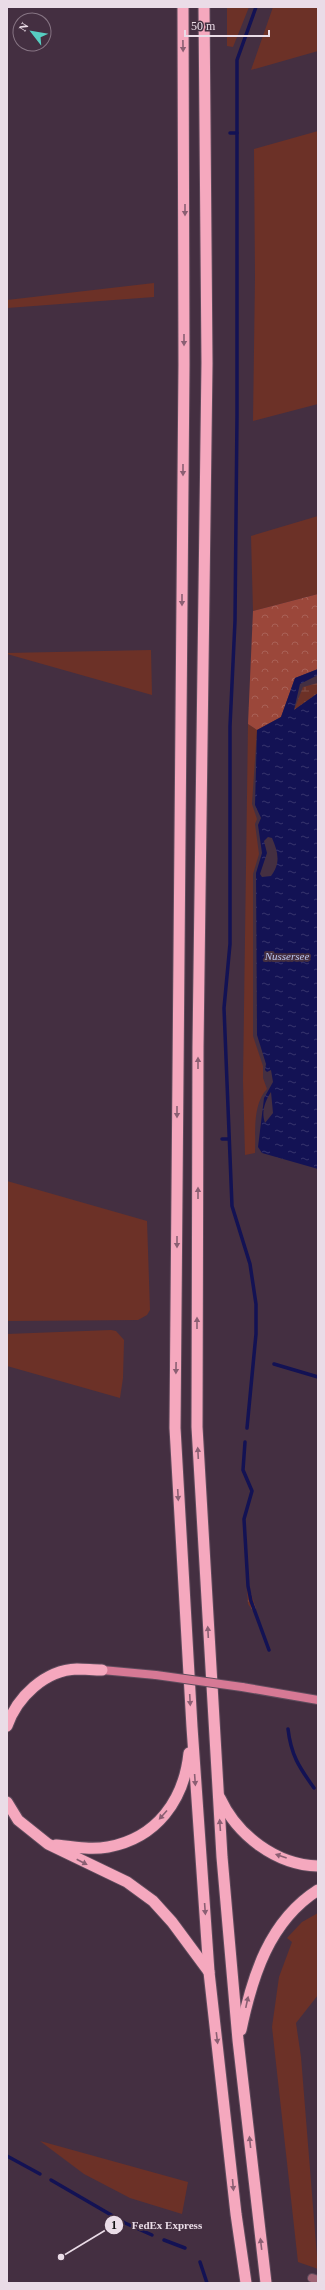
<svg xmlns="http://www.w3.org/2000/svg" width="325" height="2290" font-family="'Times New Roman',serif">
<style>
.grass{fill:#6c3127}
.forest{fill:url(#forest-crowns)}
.wetland{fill:url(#wetland-marsh)}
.water{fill:url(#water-ripples);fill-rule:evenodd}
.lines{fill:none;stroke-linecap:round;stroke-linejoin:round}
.stream{stroke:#131254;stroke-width:3.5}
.minor-casing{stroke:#5f4b5c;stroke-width:10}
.secondary-casing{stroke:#5f4b5c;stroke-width:10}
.trunk-casing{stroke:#5f4b5c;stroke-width:13}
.minor{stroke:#9e6374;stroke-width:8}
.secondary{stroke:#d67995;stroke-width:8}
.trunk{stroke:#f5a8be;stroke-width:11}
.secondary-bridge-casing{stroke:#5f4b5c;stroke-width:10;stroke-linecap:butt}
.secondary-bridge{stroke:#d67995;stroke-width:8}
.oneway{fill:#8b5f73}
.labels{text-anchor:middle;stroke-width:4;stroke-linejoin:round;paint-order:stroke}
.water-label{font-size:11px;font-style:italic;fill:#bbc5ee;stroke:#442f41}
.leader{fill:none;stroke:#eadce7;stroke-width:1.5}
.callout-dot{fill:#eadce7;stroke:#442f41;stroke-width:1.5}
.mark-label{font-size:12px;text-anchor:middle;font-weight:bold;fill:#111}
.callout-label{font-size:11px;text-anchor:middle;font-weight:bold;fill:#eadce7;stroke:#442f41;stroke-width:4;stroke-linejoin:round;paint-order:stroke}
</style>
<defs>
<pattern id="forest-crowns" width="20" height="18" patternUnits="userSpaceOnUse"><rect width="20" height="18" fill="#9b473a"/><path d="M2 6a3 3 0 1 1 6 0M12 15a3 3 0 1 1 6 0" fill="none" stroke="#a96156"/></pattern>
<pattern id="wetland-marsh" width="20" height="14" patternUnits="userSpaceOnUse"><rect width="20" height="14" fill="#6c3127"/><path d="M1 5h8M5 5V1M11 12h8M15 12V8" fill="none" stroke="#814e46"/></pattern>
<pattern id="water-ripples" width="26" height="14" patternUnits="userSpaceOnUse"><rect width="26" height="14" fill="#131254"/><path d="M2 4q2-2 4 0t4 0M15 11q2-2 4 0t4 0" fill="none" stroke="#36346d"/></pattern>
</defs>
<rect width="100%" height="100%" fill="#442f41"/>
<g class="grass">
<polygon points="227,7 249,7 233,47 227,46"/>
<polygon points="273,7 318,7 318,51 251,70"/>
<polygon points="318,131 318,404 253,421 255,277 254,149"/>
<polygon points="154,283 154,297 7,308 7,300"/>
<polygon points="318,516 318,594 253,611 251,536"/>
<polygon points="151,650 152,695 7,654 7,653"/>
<path d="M248,724L257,730L252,804L257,819L255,824L259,854L253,874V1036L263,1066V1078L267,1089C252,1105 256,1133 255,1153L245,1155L243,1081Z"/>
<polygon points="7,1181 147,1221 150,1310 147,1315 138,1320 7,1321"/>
<polygon points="111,1330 116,1331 124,1340 123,1378 120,1398 7,1366 7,1334"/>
<polygon points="318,1913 318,1995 296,2023 301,2057 318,2269 298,2262 272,2027 279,1977 292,1942 287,1938 302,1922"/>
<polygon points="40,2141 188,2182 182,2214 130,2198 84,2174"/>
</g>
<polygon class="forest" points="318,594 318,669 295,678 281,717 257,730 248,724 253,611"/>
<g class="wetland">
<polygon points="318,683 318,693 294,710 303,687"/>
<polygon points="247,1590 250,1590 256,1609 253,1611 248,1604"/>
</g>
<path class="water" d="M318,669V675L300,684L294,710L318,693V1169L262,1153L258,1147L264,1098L273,1082L271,1070L267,1072L265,1070L266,1064L257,1035L256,873L262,853L258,825L261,818L255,805L257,730L281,717L295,678ZM268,837L272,838C278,852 281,863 271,876L262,877L260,874L267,853L264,841ZM271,1092L273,1113L265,1123C261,1112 265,1101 271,1092Z"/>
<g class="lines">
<g class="stream">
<polyline points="230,133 237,133"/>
<polyline points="222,1139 229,1139"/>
<polyline points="274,1364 318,1377"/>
<polyline points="247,1428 256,1334 256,1304 250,1264 232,1206 224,1008 230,944 230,726 235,621 237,416 237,60 256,7"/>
<polyline points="245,1442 243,1470 252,1491 244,1519 248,1586 251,1601 269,1650"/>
<path d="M288,1729C291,1755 299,1767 314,1788"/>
<polyline points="7,2156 40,2174"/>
<polyline points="51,2180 125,2223 152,2235"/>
<polyline points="164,2240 185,2248"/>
<polyline points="200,2262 207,2283"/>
</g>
<g class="minor-casing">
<polyline id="minor" points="312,2278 318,2280"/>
</g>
<g class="secondary-casing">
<g id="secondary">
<polyline points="102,1670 156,1675"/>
<polyline points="242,1687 318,1700"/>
</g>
</g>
<g class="trunk-casing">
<g id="trunk">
<polyline points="183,7 184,364 175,1428 192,1727 209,1972 236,2214 246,2283"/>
<polyline points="204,7 207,363 198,1047 197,1427 222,1857 238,2040 266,2283"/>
<path d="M7,1726C17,1697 45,1670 77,1669C85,1669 94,1670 102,1670"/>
<path d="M220,1798C237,1835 276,1865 318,1866"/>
<polyline points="7,1802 18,1820 48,1844 127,1882 153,1901 172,1922 209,1972"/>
<path d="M56,1845C73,1847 91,1850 108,1847C157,1838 184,1800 189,1753"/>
<path d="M241,2030C252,1977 269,1921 318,1890"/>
</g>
</g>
<use href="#minor" class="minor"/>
<use href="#secondary" class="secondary"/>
<use href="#trunk" class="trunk"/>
<g class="secondary-bridge-casing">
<polyline id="secondary-bridge" points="156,1675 242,1687"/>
</g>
<use href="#secondary-bridge" class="secondary-bridge"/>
</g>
<defs><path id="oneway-solid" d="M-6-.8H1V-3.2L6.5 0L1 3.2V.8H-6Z"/></defs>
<g class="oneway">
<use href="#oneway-solid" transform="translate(183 46) rotate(89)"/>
<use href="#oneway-solid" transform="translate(185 210) rotate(90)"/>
<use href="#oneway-solid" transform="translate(184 340) rotate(90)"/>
<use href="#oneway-solid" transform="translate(183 470) rotate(90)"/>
<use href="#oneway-solid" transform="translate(182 600) rotate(90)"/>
<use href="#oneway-solid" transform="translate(198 1063) rotate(-90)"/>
<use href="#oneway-solid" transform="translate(177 1112) rotate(90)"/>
<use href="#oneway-solid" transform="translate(198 1193) rotate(-90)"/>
<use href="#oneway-solid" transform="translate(177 1242) rotate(90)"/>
<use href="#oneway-solid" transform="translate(197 1323) rotate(-90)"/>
<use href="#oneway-solid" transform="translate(176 1368) rotate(91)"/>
<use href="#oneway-solid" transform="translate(198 1453) rotate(-93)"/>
<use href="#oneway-solid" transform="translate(178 1495) rotate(87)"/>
<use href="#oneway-solid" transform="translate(208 1632) rotate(-93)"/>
<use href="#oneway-solid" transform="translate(190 1700) rotate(87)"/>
<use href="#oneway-solid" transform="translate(195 1780) rotate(86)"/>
<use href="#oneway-solid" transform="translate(163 1815) rotate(132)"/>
<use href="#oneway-solid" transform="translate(220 1825) rotate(-94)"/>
<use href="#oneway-solid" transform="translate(281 1856) rotate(-161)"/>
<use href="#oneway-solid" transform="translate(82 1862) rotate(27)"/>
<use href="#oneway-solid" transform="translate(205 1909) rotate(86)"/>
<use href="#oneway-solid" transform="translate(247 2002) rotate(-78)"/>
<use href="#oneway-solid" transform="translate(217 2038) rotate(83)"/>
<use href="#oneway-solid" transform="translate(250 2142) rotate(-96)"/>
<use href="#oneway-solid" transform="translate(233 2185) rotate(85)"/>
<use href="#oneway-solid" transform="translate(261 2244) rotate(-97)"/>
</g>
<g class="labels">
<g class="water-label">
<text x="287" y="960">Nussersee</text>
</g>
</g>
<path class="leader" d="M61 2257L114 2225"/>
<g class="callout-dot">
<circle cx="61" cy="2257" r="4"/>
<circle cx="114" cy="2225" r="10"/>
</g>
<g class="mark-label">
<text x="114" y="2229">1</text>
</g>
<g class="callout-label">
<text x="167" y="2229">FedEx Express</text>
</g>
<rect width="325" height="2290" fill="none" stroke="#eadce7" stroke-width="16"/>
<g transform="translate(32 32) rotate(301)"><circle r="19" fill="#442f41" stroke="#867483"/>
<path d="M0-3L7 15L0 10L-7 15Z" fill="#57cec2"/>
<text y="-6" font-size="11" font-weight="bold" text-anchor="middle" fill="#eadce7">N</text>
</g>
<path d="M185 30v6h84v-6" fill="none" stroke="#eadce7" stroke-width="2"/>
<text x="191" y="30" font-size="12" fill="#eadce7" stroke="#442f41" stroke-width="3" paint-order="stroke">50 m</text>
</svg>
